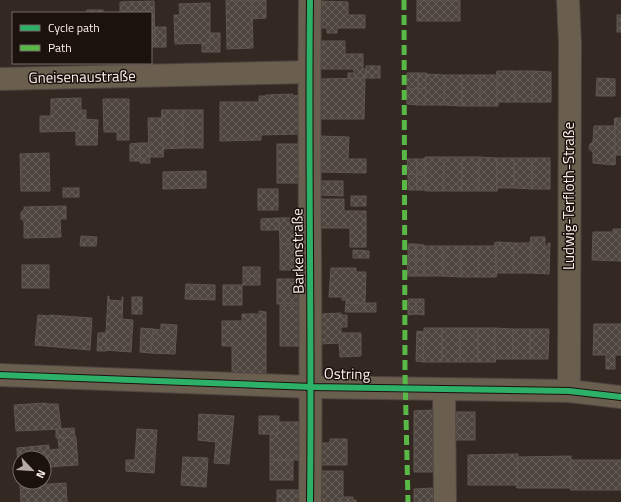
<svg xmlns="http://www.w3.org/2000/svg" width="621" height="502" font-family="'Titillium Web',sans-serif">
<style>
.building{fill:url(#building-cross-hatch);stroke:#5e564f}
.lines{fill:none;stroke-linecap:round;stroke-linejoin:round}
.minor-casing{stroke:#4e4541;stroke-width:24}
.minor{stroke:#6a5e4e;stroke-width:22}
.quiet{stroke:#58b947;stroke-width:5;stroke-dasharray:10 5;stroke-linecap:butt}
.cycleway-casing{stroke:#1b110d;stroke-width:8}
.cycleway{stroke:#2db169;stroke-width:6}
.labels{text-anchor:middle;stroke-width:3;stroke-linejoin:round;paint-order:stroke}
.street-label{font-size:15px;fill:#fdf0eb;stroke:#1b110d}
</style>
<defs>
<pattern id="building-cross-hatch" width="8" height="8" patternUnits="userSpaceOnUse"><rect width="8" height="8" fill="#4e453f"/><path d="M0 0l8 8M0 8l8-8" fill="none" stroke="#68605b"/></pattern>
</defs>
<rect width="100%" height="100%" fill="#342823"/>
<g class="building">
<polygon points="226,0 252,0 253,48 227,49"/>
<polygon points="252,0 266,0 266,18 252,19"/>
<rect x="417" y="0" width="43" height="21"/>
<polygon points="154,1 155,41 151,42 151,13 120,13 120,2"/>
<polygon points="320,1 348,2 348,15 365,15 365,28 337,28 337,33 327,33 327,28 320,28"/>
<polygon points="210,3 210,43 175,44 174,15 180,15 179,4"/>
<rect x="87" y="10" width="16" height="3"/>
<rect x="617" y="15" width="4" height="17"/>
<polygon points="155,27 166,27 166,47 151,47 151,42 155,41"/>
<polygon points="210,33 220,33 220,52 202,52 202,43 210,43"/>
<polygon points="320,41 345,41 345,54 363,54 363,69 366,69 366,78 348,79 348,73 354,73 354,69 320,69"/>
<rect x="366" y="66" width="14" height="12"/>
<polygon points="497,71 497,106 480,106 480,75 497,75"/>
<polygon points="498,71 515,71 515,102 498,102 498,106 497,106"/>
<polygon points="515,71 533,71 532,102 515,102"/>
<polygon points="533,71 551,72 551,102 532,102"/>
<rect x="407" y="73" width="11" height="16"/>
<rect x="418" y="73" width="8" height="16"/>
<polygon points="426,74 445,75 444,105 425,105"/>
<polygon points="445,75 462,75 462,106 444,105"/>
<rect x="462" y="75" width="18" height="31"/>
<polygon points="365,78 364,119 320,119 320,79"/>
<polygon points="597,78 615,79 615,96 596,96"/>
<polygon points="407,89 418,89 417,105 407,104"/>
<polygon points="418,89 426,89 425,105 417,105"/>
<polygon points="293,94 293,96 300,95 300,134 261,135 261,140 220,141 220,102 259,102 259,96 266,96 266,95"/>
<polygon points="81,98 81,110 86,110 86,119 80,119 80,131 40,132 40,116 51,116 51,99"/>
<polygon points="103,99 129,99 129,140 117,140 117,132 104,132"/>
<polygon points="162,110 183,110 183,148 163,149 163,157"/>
<polygon points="162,110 163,157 149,157 148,118 162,118"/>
<rect x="183" y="110" width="20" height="38"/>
<polygon points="615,118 621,118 621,155 615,155 615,165"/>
<polygon points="615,118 614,165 593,163 593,152 589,149 590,144 593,142 594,126 614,126"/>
<polygon points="80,119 98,120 97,145 76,145 76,131 80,131"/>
<polygon points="320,136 349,137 348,159 366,159 366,173 320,172"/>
<polygon points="140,143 140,161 130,161 130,144"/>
<polygon points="140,143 149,143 150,163 140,163"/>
<rect x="277" y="144" width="23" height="39"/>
<polygon points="49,153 50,191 21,191 20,154"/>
<polygon points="425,157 444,157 443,191 425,191"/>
<polygon points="444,157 462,157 462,191 443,191"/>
<rect x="462" y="157" width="17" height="34"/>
<polygon points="479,157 497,158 497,191 479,191"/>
<polygon points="497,158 514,158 514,188 497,188 497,191"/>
<polygon points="514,158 532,158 532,189 514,188"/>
<rect x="532" y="158" width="18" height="31"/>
<polygon points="407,159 417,159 417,175 408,174"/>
<rect x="417" y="159" width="8" height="16"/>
<polygon points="206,171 206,188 163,189 163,172"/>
<polygon points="408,174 417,175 417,190 408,190"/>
<rect x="417" y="175" width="8" height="15"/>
<polygon points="320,181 343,181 343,196 320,195"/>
<rect x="63" y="188" width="16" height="9"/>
<rect x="258" y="189" width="20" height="21"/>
<rect x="351" y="196" width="15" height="10"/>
<polygon points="320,199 344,199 344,211 366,211 366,247 350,247 350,228 321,228"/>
<polygon points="66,206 66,219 60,219 61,237 24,238 24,221 21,219 21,212 24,210 24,207"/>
<polygon points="279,218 280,230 261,230 261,219"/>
<polygon points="279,218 300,218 300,244 280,244"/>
<polygon points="613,229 621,229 621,261 592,260 593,232 613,232"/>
<polygon points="81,236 97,237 96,246 80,246"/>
<polygon points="531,237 545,237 545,246 548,246 548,243 550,243 549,274 531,273"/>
<polygon points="531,237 531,273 513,273 514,243 530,243"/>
<polygon points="495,242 496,277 478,277 479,246 495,246"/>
<polygon points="496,242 514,243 513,273 497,273 496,277"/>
<rect x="280" y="244" width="20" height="26"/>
<rect x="408" y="244" width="8" height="16"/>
<polygon points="416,244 424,245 424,260 416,260"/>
<rect x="424" y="246" width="19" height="30"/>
<polygon points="443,246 461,246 461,277 443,276"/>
<polygon points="461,246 479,246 478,277 461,277"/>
<polygon points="353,250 369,251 369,258 353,258"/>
<polygon points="408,260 416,260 416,276 407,276"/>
<rect x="416" y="260" width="8" height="16"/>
<rect x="22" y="265" width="27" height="23"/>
<rect x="243" y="267" width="17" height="9"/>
<polygon points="331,268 356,268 356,272 366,272 365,303 346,303 346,300 342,300 342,297 329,297"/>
<rect x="243" y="276" width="17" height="9"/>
<rect x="277" y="279" width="24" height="25"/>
<polygon points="186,284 215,285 215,300 185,299"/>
<rect x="223" y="285" width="19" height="20"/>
<polygon points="108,296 109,296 109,300 122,301 122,297 123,297 122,319 133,320 131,352 105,350"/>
<rect x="132" y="297" width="10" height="17"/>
<polygon points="408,299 416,299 416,314 408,315"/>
<polygon points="416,299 424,299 424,315 416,314"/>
<polygon points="346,303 365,303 365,312 345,312"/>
<rect x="365" y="303" width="11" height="9"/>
<polygon points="280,305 299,305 299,313 301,313 301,346 280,346"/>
<polygon points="259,311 266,312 266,373 232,373 232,346 222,346 222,321 242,321 242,314 257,314 259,315"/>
<polygon points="341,313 341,315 347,315 347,327 341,327 341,333 361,333 361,356 340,357 339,343 320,344 320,314"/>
<polygon points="38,315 49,316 49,315 92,318 90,350 35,345"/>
<polygon points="161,324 177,325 175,354 151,353 153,329 161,330"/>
<polygon points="594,324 621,324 621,355 615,355 615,369 606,369 606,355 593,355"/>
<polygon points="141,328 153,329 151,353 140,352"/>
<polygon points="424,328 442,328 442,362 423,362"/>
<rect x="442" y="328" width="18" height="34"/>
<rect x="460" y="328" width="18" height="34"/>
<rect x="478" y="328" width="17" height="34"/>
<polygon points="495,328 513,329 513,359 496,359 495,362"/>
<rect x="513" y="329" width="17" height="30"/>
<polygon points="530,329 549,329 548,359 530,359"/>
<polygon points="417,331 424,332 423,362 416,361"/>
<polygon points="98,333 106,333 106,351 97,351"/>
<polygon points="46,403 46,404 58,404 61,429 16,431 14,405"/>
<polygon points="433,410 433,472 414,472 414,411"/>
<rect x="456" y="412" width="19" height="28"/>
<polygon points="199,414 234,416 229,464 214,463 216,442 198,440"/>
<polygon points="259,416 279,416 278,434 259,434"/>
<polygon points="278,422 301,422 301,460 270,460 270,434 278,434"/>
<polygon points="74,428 75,437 56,438 56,429"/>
<polygon points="137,429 157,430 154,473 126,471 126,460 135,460"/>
<polygon points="76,437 78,465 61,466 58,438"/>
<polygon points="330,439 347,439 347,465 321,465 321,443 330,443"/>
<polygon points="49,445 49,450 60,449 61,466 50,467 51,471 44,471 44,458 20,458 20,473 18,473 17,448"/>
<polygon points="518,454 517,488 517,485 468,485 468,455"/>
<polygon points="571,456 571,490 570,488 517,488 518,457"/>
<polygon points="183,457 208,458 206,487 181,485"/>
<rect x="270" y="460" width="23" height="20"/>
<rect x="571" y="460" width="50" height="30"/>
<polygon points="321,471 343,471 343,497 353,497 353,500 356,500 356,502 321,502"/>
<polygon points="66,483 67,502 21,502 20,486"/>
<polygon points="433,488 433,502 414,502 414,489"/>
<rect x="277" y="490" width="24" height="12"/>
</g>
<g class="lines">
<g class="minor-casing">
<g id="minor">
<path d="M310,0C308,167 312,335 310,502"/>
<polyline points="568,0 570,43 569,391"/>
<polyline points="0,79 309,72"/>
<polyline points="0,375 312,387 569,391 621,397"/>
<polyline points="444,389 445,502"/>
</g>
</g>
<use href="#minor" class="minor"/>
<polyline class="quiet" points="404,0 405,373 408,502"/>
<g class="cycleway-casing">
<g id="cycleway">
<path d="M310,0C308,167 312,335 310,502"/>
<polyline points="0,375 312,387 569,391 621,397"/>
</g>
</g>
<use href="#cycleway" class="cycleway"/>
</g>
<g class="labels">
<g class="street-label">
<text transform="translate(82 77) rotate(-1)" y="5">Gneisenaustraße</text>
<text transform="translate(569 196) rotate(-90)" y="5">Ludwig-Terfloth-Straße</text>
<text transform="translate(298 251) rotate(-91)" y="5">Barkenstraße</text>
<text transform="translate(347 374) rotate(1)" y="5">Ostring</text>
</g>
</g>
<rect x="12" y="12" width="140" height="52" fill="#1b110d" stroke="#756a66"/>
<rect x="20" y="25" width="20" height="6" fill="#2db169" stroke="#756a66"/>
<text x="48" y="32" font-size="12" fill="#fdf0eb">Cycle path</text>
<rect x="20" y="45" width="20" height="6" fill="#58b947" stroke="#756a66"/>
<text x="48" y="52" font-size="12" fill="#fdf0eb">Path</text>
<g transform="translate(32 470) rotate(115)"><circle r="19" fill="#1b110d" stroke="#756a66"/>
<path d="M0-3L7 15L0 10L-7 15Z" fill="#b7aaa5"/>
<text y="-6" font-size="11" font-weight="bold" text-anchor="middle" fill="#fdf0eb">N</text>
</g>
</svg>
